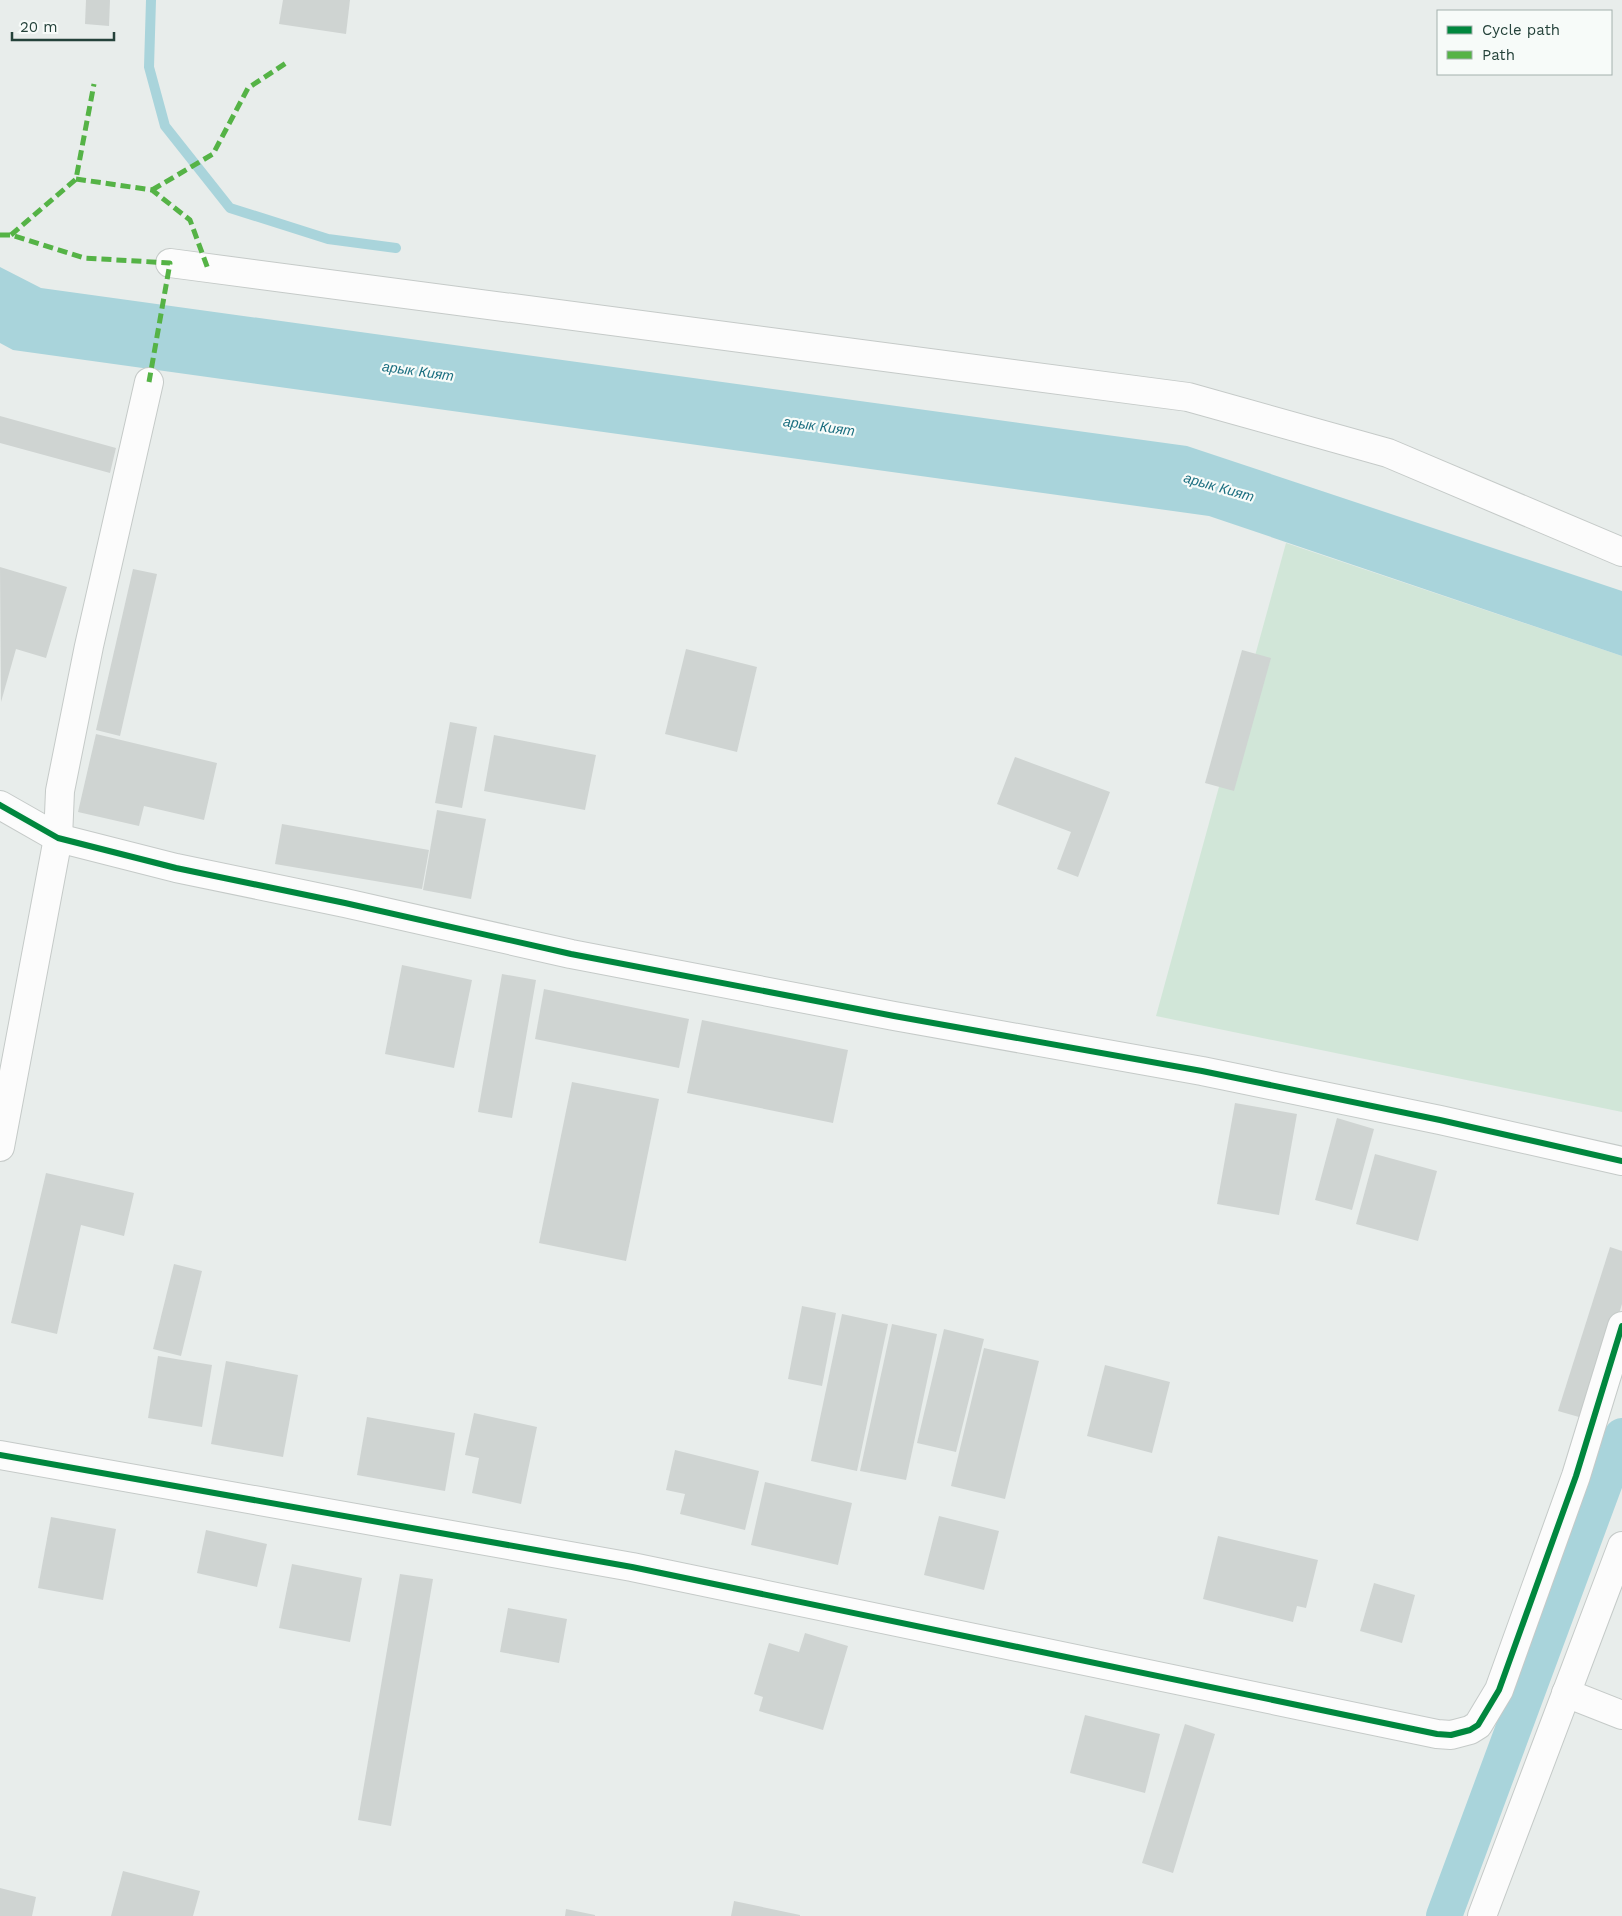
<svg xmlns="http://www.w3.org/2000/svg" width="1622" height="1916" font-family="'Work Sans',sans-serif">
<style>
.green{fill:#d1e6d8}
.water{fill:#a9d4db}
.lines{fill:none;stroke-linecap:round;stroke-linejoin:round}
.stream{stroke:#a9d4db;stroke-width:10}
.canal{stroke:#a9d4db;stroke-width:36}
.building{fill:#cfd4d2}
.minor-casing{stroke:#c5cac8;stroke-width:30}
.minor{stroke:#fcfcfc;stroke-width:28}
.quiet{stroke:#55b346;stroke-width:5;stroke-dasharray:10 5;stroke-linecap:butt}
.cycleway-casing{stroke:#f7fbf9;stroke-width:9}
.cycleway{stroke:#00873e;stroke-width:6}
.labels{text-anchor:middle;stroke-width:4.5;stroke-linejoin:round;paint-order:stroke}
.water-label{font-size:14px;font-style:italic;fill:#1c6f80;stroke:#f7fbf9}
</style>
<rect width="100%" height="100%" fill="#e8edeb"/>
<polygon class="green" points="1286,543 1622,656 1622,1112 1156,1016"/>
<polygon class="water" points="0,267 41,288 1187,446 1622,591 1622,656 1209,516 13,350 0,343"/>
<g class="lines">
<polyline class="stream" points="151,0 149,67 165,126 230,208 328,239 396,248"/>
<polyline class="canal" points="1444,1916 1622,1436"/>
</g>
<g class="building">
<polygon points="86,0 110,0 109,26 85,24"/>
<polygon points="283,0 350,0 346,34 279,24"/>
<polygon points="0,416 116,448 110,473 0,443"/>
<polygon points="0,567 67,587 46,658 16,649 1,702"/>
<polygon points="133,569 157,574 120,736 96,730"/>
<polygon points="686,649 757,667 737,752 665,734"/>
<polygon points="1242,650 1271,658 1234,791 1205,783"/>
<polygon points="450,722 477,727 462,808 435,803"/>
<polygon points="96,734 217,763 204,820 144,806 139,826 78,812"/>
<polygon points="494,735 596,755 585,810 484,791"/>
<polygon points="1015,757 1110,792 1078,877 1057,869 1071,832 997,804"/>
<polygon points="437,810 486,819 471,899 423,890"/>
<polygon points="282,824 429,850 422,889 275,864"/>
<polygon points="402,965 472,980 454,1068 385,1054"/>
<polygon points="502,974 536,980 512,1118 478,1112"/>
<polygon points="544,989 689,1019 679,1068 535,1039"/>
<polygon points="702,1020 848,1050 833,1123 687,1093"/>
<polygon points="572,1082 659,1099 626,1261 539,1243"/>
<polygon points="1235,1103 1297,1114 1279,1215 1217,1204"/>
<polygon points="1337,1118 1374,1129 1352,1210 1315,1200"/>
<polygon points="1375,1154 1437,1171 1418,1241 1356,1224"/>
<polygon points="46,1173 134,1193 124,1236 81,1225 57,1334 11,1323"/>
<polygon points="1610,1247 1622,1251 1622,1304 1586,1419 1558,1411"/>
<polygon points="174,1264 202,1271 181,1356 153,1349"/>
<polygon points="802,1306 836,1313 822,1386 788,1379"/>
<polygon points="842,1314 888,1324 857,1471 811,1461"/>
<polygon points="892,1324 937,1334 906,1480 860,1471"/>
<polygon points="944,1329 984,1339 956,1452 917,1443"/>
<polygon points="984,1348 1039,1361 1005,1499 951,1486"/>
<polygon points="158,1356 212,1365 202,1427 148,1418"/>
<polygon points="226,1361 298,1375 283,1457 211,1444"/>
<polygon points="1105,1365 1170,1382 1152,1453 1087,1436"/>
<polygon points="474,1413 537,1427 521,1504 472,1493 479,1458 465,1455"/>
<polygon points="367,1417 455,1433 445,1491 357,1475"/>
<polygon points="675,1450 759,1471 745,1530 680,1514 685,1494 666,1490"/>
<polygon points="765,1482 852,1503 838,1565 751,1545"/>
<polygon points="939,1516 999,1531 984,1590 924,1575"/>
<polygon points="51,1517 116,1529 103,1600 38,1588"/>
<polygon points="206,1530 267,1544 257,1587 197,1573"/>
<polygon points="1218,1536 1318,1560 1306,1608 1297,1606 1293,1622 1203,1599"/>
<polygon points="292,1564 362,1578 350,1642 279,1628"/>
<polygon points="400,1574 433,1579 391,1826 358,1820"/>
<polygon points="1374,1583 1415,1595 1402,1643 1360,1631"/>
<polygon points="508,1608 567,1619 559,1663 500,1652"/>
<polygon points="805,1633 848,1646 823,1730 759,1711 763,1697 754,1694 769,1643 799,1652"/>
<polygon points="1085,1715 1160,1734 1145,1793 1070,1773"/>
<polygon points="1185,1724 1215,1734 1173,1873 1142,1863"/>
<polygon points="123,1871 200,1891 193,1916 111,1916"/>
<polygon points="0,1888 36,1897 32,1916 0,1916"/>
<polygon points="734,1901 800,1915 800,1916 731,1916"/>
<polygon points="566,1909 595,1915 595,1916 565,1916"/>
</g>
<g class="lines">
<g class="minor-casing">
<g id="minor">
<polyline points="170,263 1188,397 1388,453 1622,552"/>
<polyline points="0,805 58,838 176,868 345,903 571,954 894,1016 1202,1071 1440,1120 1622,1161"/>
<polyline points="0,1147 58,838 60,791 89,646 149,382"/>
<polyline points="0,1455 632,1567 1437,1734 1451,1735 1470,1730 1478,1725 1499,1690 1576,1476 1622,1326"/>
<polyline points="1566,1693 1622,1715"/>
<polyline points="1482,1916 1622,1546"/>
</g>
</g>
<use href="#minor" class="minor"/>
<g class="quiet">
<polyline points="76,179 152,190 190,220 208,269"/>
<polyline points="152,190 213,154 248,88 289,61"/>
<polyline points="0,235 11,235 84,258 170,263 149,382"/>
<polyline points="11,235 76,179 94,84"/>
</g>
<g class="cycleway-casing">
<g id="cycleway">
<polyline points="0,805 58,838 176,868 345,903 571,954 894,1016 1202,1071 1440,1120 1622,1161"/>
<polyline points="0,1455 632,1567 1437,1734 1451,1735 1470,1730 1478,1725 1499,1690 1576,1476 1622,1326"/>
</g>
</g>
<use href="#cycleway" class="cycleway"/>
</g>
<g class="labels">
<g class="water-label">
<text transform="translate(418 371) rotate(8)" y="5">арык Кият</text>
<text transform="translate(819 426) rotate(8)" y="5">арык Кият</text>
<text transform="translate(1219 487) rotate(16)" y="5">арык Кият</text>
</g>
</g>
<rect x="1437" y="10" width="175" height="65" fill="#f7fbf9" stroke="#a3b1ad"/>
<rect x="1447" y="26" width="25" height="8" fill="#00873e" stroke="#a3b1ad"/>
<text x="1482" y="35" font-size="15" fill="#24423a">Cycle path</text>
<rect x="1447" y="51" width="25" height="8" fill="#55b346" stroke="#a3b1ad"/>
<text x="1482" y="60" font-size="15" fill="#24423a">Path</text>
<path d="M12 32v8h102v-8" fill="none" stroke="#24423a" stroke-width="2.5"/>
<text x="20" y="32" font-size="15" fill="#24423a" stroke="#f7fbf9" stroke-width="4" paint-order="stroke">20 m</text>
</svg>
